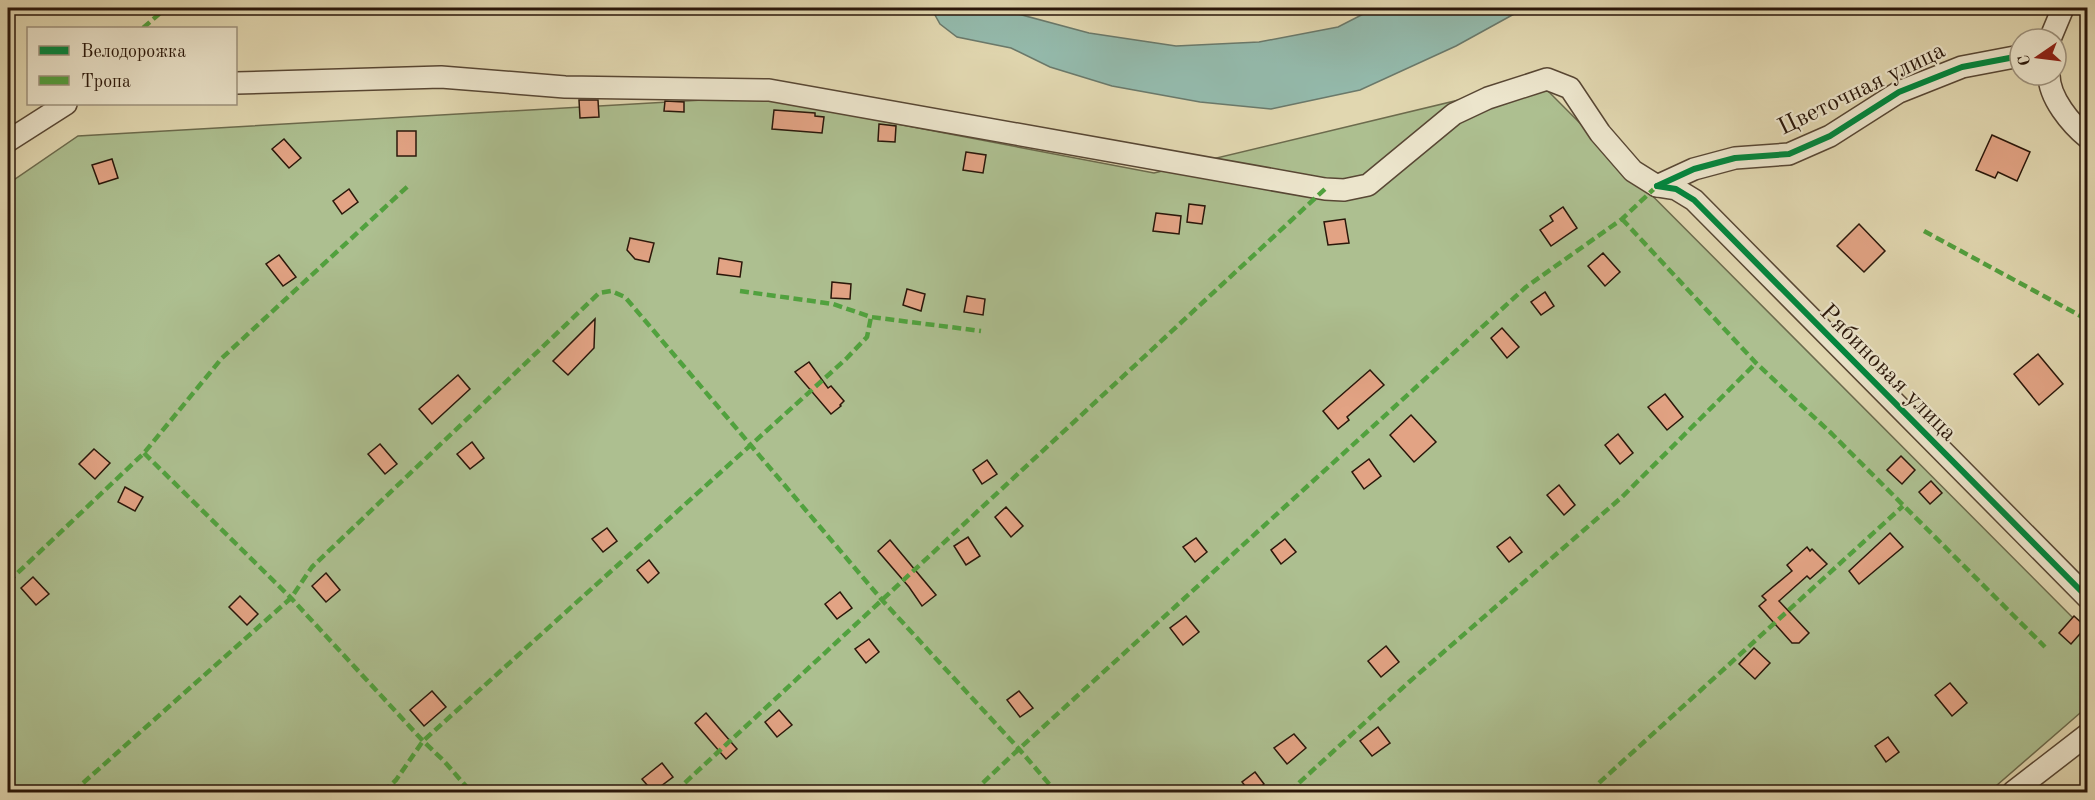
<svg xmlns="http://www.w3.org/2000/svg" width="2095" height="800" font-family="'Old Standard TT',serif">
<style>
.green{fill:#adbf90;stroke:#6c6b4d;stroke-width:1.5}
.water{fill:#94baac;stroke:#6a796b;stroke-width:1.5}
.building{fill:#e2a384;stroke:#2a170a;stroke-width:1.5}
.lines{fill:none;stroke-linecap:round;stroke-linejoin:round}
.minor-casing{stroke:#584734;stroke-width:24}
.minor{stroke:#ece5cc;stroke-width:21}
.quiet{stroke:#51a13e;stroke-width:4.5;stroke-dasharray:9 4.5;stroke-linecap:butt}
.cycleway-casing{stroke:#ece5cc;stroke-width:10}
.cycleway{stroke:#00873e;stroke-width:6}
.labels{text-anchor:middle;stroke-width:4.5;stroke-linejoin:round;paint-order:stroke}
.street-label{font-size:24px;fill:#2a170a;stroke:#ece5cc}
</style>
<rect width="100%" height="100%" fill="#e1d7b0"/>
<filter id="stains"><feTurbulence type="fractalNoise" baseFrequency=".00333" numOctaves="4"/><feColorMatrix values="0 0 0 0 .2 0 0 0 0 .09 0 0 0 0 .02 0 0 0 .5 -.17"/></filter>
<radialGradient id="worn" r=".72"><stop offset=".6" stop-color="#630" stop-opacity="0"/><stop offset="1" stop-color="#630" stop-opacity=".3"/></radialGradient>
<polygon class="green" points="1538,81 2087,632 2087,707 1989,792 8,792 8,184 78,136 755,97 1154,173"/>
<polygon class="water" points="935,8 996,8 1089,33 1176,46 1259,42 1338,27 1375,8 1525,8 1456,46 1360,90 1271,109 1200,102 1112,86 1050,67 1011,48 957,37 940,24 935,15"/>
<g class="building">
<polygon points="579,100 598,100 599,117 580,118"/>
<polygon points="665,101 684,102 684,112 664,111"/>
<polygon points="774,110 815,113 815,116 824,117 822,133 772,129"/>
<polygon points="879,124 896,126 895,142 878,141"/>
<rect x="397" y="131" width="19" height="25"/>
<polygon points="1992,135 2030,152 2017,181 1998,172 1995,178 1976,170"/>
<polygon points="284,139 301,158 289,168 272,149"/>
<polygon points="966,152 986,155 983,173 963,170"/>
<polygon points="112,159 118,178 99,184 92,165"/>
<polygon points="349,189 358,202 342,214 333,201"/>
<polygon points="1189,204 1205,206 1202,224 1187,222"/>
<polygon points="1563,207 1577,228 1551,246 1540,230 1553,221 1550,216"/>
<polygon points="1156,213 1181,216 1179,234 1153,231"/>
<polygon points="1345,219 1349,243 1328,245 1324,222"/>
<polygon points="1859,224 1885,251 1864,272 1837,246"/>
<polygon points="630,238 654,243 649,262 635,259 627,250"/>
<polygon points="1603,253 1620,272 1605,286 1588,266"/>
<polygon points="279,255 296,277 283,286 266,264"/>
<polygon points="719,258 742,262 740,277 717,274"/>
<polygon points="832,282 851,284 850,299 831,298"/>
<polygon points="907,289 925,294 921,311 903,305"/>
<polygon points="1545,292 1554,306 1541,315 1531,302"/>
<polygon points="967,296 985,299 983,315 964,312"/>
<polygon points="595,319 594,348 568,375 553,361"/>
<polygon points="1502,328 1519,347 1507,358 1491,338"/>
<polygon points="2038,354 2063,384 2039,405 2014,374"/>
<polygon points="809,362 828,388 831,386 844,401 840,405 841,406 831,414 795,372"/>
<polygon points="1370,370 1384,385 1347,417 1349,420 1338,429 1323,411"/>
<polygon points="458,375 470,389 432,424 419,409"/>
<polygon points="1665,394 1683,417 1667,430 1648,407"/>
<polygon points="1411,415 1436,442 1414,462 1390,435"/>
<polygon points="1618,434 1633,453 1620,464 1605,445"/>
<polygon points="472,442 484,458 470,469 457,454"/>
<polygon points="380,444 397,464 385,474 368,454"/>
<polygon points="94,449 110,463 95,479 79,464"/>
<polygon points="1901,456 1915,470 1902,484 1887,470"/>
<polygon points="1369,459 1381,476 1364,489 1352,472"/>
<polygon points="987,460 997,474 982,484 973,470"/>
<polygon points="1931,481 1942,493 1930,504 1919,492"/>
<polygon points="1559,485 1575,505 1564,515 1547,495"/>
<polygon points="125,487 143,497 135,511 118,502"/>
<polygon points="1006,507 1023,526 1011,537 995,517"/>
<polygon points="607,528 617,541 603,552 592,539"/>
<polygon points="1890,533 1903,547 1859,584 1849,571"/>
<polygon points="968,537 980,556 966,565 954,546"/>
<polygon points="1510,537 1522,552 1509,562 1497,547"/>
<polygon points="1196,538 1207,552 1195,562 1183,547"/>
<polygon points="1285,539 1296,552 1281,564 1271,550"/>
<polygon points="890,540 936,595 922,606 909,587 878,551"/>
<polygon points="1807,547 1810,551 1812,549 1827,564 1810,579 1807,576 1779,601 1809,633 1799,643 1792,643 1759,606 1766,600 1762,596 1792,571 1787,565"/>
<polygon points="649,560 659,573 648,583 637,570"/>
<polygon points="326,573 340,590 326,602 312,586"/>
<polygon points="33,577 49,594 36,605 21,588"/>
<polygon points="840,592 852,608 837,619 825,604"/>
<polygon points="240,596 258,614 247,625 229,607"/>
<polygon points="1186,616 1199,632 1183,645 1170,628"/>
<polygon points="2074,616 2086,627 2071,644 2059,633"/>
<polygon points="869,639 879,652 866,663 855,649"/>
<polygon points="1386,646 1399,662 1381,677 1368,661"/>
<polygon points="1754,648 1770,663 1755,679 1739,664"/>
<polygon points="1950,683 1967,703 1952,716 1935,695"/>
<polygon points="432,691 446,707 424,726 410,710"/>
<polygon points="1019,691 1033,708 1020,717 1007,700"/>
<polygon points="779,710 792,725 777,737 765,722"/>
<polygon points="706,713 737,749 726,759 695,723"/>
<polygon points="1378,727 1390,743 1372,756 1360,741"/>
<polygon points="1294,734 1306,748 1287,764 1274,748"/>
<polygon points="1888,737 1899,752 1886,762 1875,746"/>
<polygon points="662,763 673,777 653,792 642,779"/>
<polygon points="1255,772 1264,784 1255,792 1250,792 1242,782"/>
</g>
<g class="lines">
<g class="minor-casing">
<g id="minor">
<polyline points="2050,39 2063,8"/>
<path d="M2049,75C2049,98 2071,124 2088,138"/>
<polyline points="236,83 441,77 565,87 769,90 1325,189 1344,190 1368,185 1454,114 1488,98 1547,79 1570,88 1600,133 1633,171 1657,186 1676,189 1694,200 2088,598"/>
<polyline points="8,141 66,104"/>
<polyline points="1657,186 1694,169 1735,158 1789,154 1830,136 1899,92 1962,67 2020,56"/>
<polyline points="2013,792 2088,734"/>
</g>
</g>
<use href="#minor" class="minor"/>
<g class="quiet">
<polyline points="143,28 166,8"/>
<polyline points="1622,219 1756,363 1832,434 2045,647"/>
<polyline points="1924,231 2088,320"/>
<polyline points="740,291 833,304 871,317 981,331"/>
<polyline points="144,453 291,598 423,741 444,761 471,792"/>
<polyline points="8,582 144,453 222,358 408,186"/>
<polyline points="73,792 291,598 312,567 599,293 611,291 625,297 882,600 1019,749 1056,792"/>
<polyline points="383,792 396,780 423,741 846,359 867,337 871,317"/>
<polyline points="675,792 1325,189"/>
<polyline points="973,792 1019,749 1526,287 1622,219 1657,186"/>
<polyline points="1289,792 1409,682 1622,497 1756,363"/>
<polyline points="1589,792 1903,506"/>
</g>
<g class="cycleway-casing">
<g id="cycleway">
<polyline points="1657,186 1676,189 1694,200 2088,598"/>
<polyline points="1657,186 1694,169 1735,158 1789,154 1830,136 1899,92 1962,67 2020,56"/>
</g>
</g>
<use href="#cycleway" class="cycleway"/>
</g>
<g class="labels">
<g class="street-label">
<text transform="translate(1861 88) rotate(-26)" y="8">Цветочная улица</text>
<text transform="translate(1889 372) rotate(45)" y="8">Рябиновая улица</text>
</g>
</g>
<rect width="2095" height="800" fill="none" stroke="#e1d7b0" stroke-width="30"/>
<rect x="9" y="9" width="2077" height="782" fill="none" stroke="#2a170a" stroke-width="3"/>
<rect x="15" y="15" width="2065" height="770" fill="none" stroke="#2a170a" stroke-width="1.5"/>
<rect x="27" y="27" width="210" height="78" fill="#ece5cc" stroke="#9e937e" stroke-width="1.5"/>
<rect x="39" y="46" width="30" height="9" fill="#00873e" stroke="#9e937e" stroke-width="1.5"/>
<text x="81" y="57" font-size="18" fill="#2a170a">Велодорожка</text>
<rect x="39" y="76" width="30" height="9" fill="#51a13e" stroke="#9e937e" stroke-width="1.5"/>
<text x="81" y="87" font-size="18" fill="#2a170a">Тропа</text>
<g transform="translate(2038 57) rotate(256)"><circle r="28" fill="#ece5cc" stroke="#9e937e" stroke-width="1.5"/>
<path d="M0-4.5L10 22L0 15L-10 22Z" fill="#8f2418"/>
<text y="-9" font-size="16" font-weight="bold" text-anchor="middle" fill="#2a170a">С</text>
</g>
<rect width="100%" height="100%" filter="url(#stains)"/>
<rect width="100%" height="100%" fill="url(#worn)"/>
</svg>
